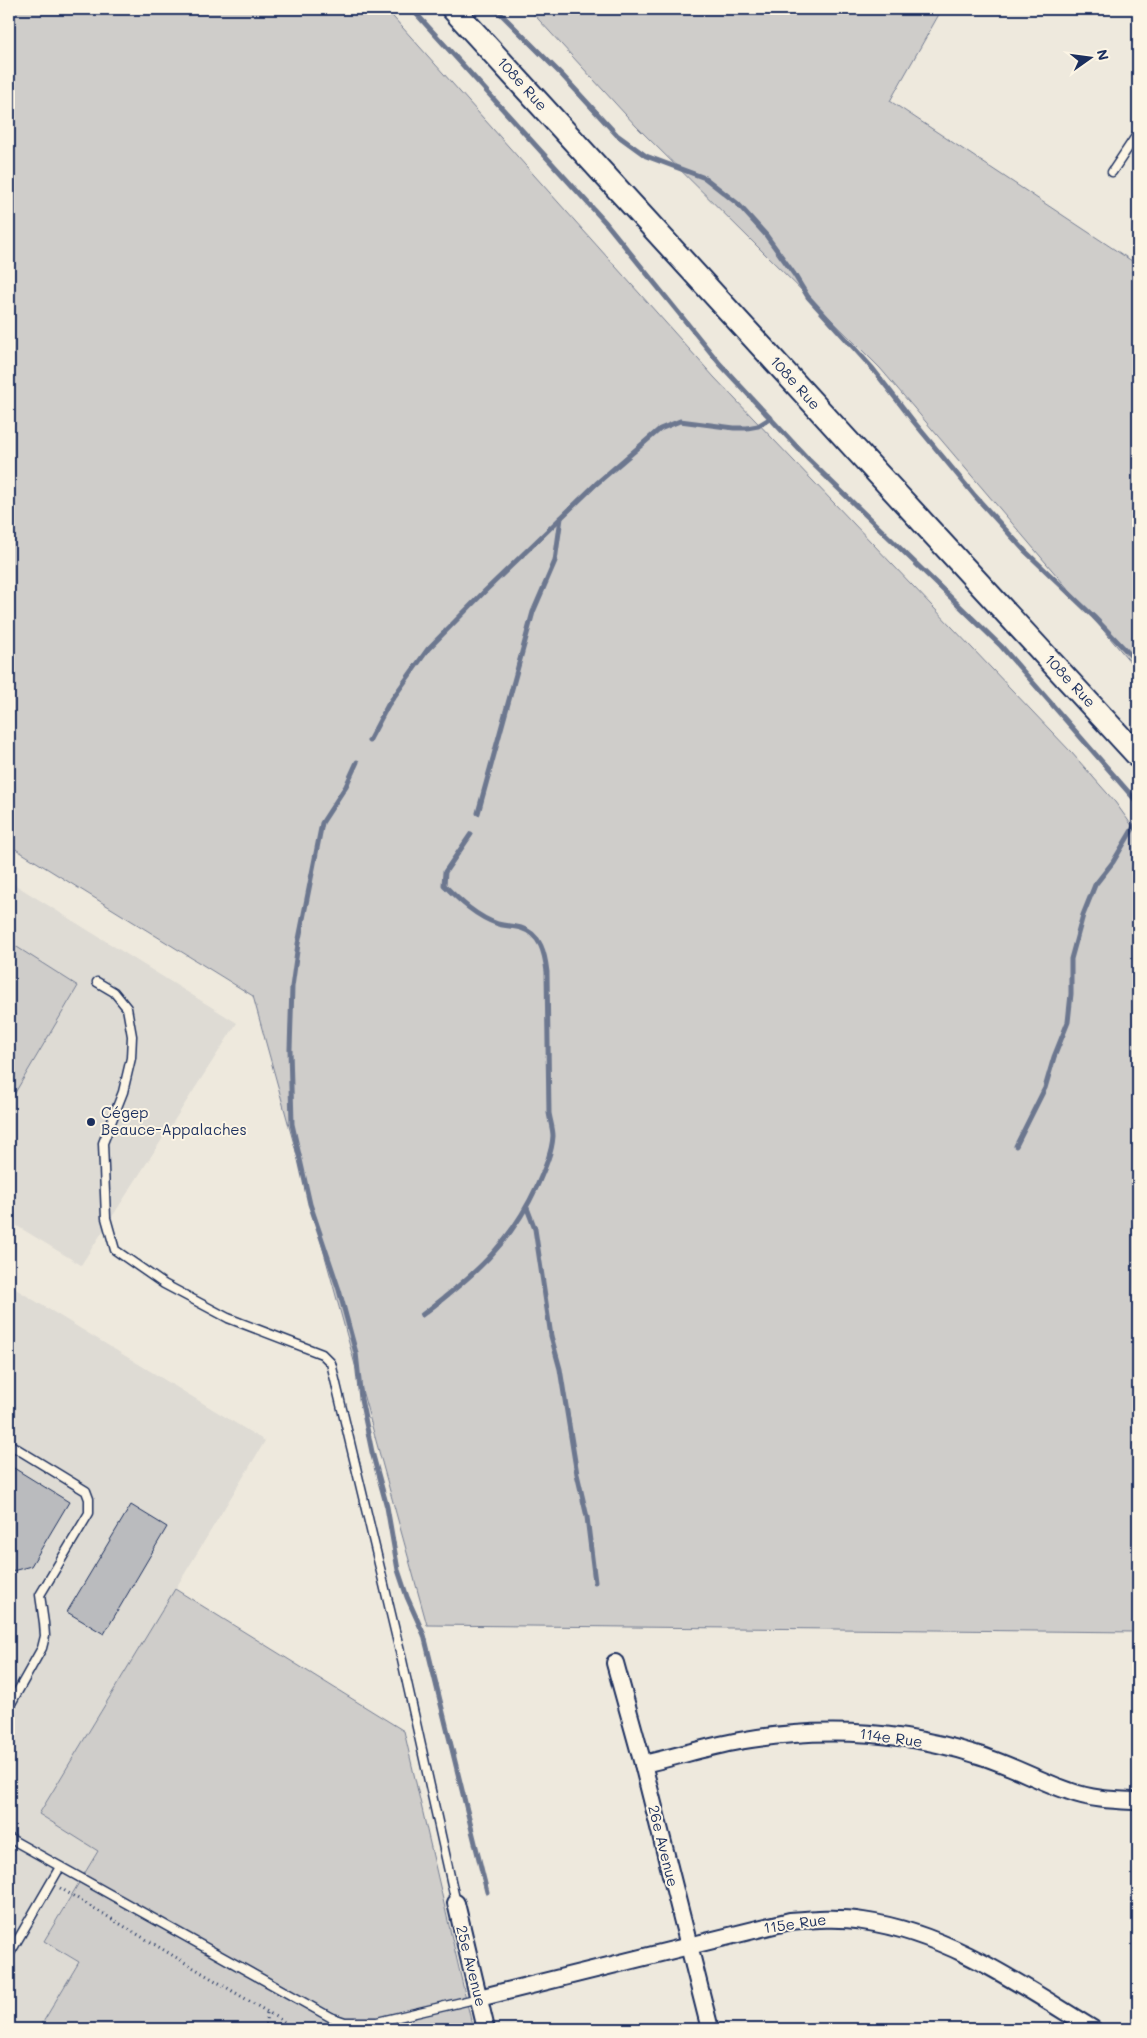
<svg xmlns="http://www.w3.org/2000/svg" width="1147" height="2038" font-family="Mali,sans-serif">
<style>
.built{fill:#dedbd4}
.green{fill:#cfcdca;stroke:#757e94}
.lines{fill:none;stroke-linecap:round;stroke-linejoin:round}
.stream{stroke:#6c778f;stroke-width:5}
.building{fill:#babbbe;stroke:#1b2f5e}
.service-casing{stroke:#1b2f5e;stroke-width:11}
.minor-casing{stroke:#1b2f5e;stroke-width:20}
.secondary-casing{stroke:#1b2f5e;stroke-width:26}
.path{stroke:#1b2f5e;stroke-width:3;stroke-dasharray:1 4;stroke-linecap:butt}
.service{stroke:#fcf5e5;stroke-width:8}
.minor{stroke:#fcf5e5;stroke-width:16}
.secondary{stroke:#fcf5e5;stroke-width:22}
.poi-dot{fill:#1b2f5e;stroke:#fcf5e5;stroke-width:2}
.labels{text-anchor:middle;stroke-width:4;stroke-linejoin:round;paint-order:stroke}
.street-label{font-size:15px;fill:#1b2f5e;stroke:#fcf5e5}
.poi-label{font-size:15px;fill:#1b2f5e;stroke:#fcf5e5;text-anchor:start}
</style>
<rect width="100%" height="100%" fill="#eee9dd"/>
<filter id="ink" filterUnits="userSpaceOnUse"><feTurbulence type="fractalNoise" baseFrequency=".02" numOctaves="2"/><feDisplacementMap in="SourceGraphic" scale="10" xChannelSelector="R" yChannelSelector="G"/><feConvolveMatrix kernelMatrix="1 2 1 2 8 2 1 2 1" color-interpolation-filters="sRGB"/></filter>
<g filter="url(#ink)">
<g class="built">
<polygon points="9,881 237,1023 81,1265 9,1221"/>
<polygon points="9,1285 265,1441 39,1814 98,1850 44,1941 79,1962 39,2029 9,2029"/>
</g>
<g class="green">
<polygon points="9,9 386,9 714,377 1071,752 1115,802 1138,834 1138,1632 427,1625 253,996 9,845"/>
<polygon points="529,9 942,9 890,101 1138,265 1138,671 880,368 636,126"/>
<polygon points="9,942 78,986 9,1103"/>
<polygon points="175,1589 404,1731 473,2029 39,2029 79,1962 44,1941 98,1851 39,1814"/>
</g>
<g class="lines">
<g class="stream">
<polyline points="412,9 606,223 720,364 809,460 1001,646 1138,803"/>
<polyline points="496,9 562,75 617,135 646,156 705,178 738,204 766,235 794,274 808,297 873,369 914,422 975,496 1025,551 1094,617 1138,663"/>
<polyline points="369,741 388,705 428,649 485,591 596,484 660,429 680,421 734,428 747,428 758,426 771,418"/>
<polyline points="357,762 346,786 322,823 298,944 292,987 290,1049 292,1124 310,1204 339,1290 356,1353 361,1399 372,1452 387,1507 398,1570 407,1597 424,1635 487,1892"/>
<polyline points="478,813 533,612 555,561 561,518"/>
<polyline points="1016,1146 1045,1088 1054,1057 1068,1022 1071,994 1071,959 1083,915 1095,885 1113,862 1138,820"/>
<polyline points="527,1208 535,1229 551,1336 560,1369 577,1474 587,1517 595,1582"/>
<path d="M422,1315C472,1277 510,1245 537,1186C544,1170 552,1153 553,1136C553,1129 550,1120 549,1113L547,972C545,954 541,934 521,928C514,926 505,926 498,924C477,917 460,901 444,885L445,872L471,834"/>
</g>
</g>
<g class="building">
<polygon points="9,1465 69,1502 31,1566 9,1572"/>
<polygon points="131,1505 167,1527 104,1634 67,1612"/>
</g>
<g class="lines">
<g class="service-casing">
<g id="service">
<polyline points="1112,172 1138,133"/>
<polyline points="97,982 114,992 127,1008 132,1036 131,1058 123,1092 103,1143 106,1218 115,1250 164,1284 228,1318 322,1354 331,1363 402,1660 456,1903"/>
<polyline points="9,1444 86,1491 89,1499 89,1513 40,1595 44,1623 45,1636 42,1648 9,1707"/>
<polyline points="9,1838 330,2017 345,2022 377,2022 479,1998"/>
<polyline points="9,1955 60,1867"/>
</g>
</g>
<g class="minor-casing">
<g id="minor">
<polyline points="615,1663 643,1764 710,2029"/>
<path d="M643,1764C675,1757 706,1747 739,1741C818,1727 897,1730 975,1754C1007,1763 1037,1780 1069,1791C1090,1799 1111,1800 1133,1801"/>
<polyline points="456,1903 486,2029"/>
<path d="M479,1998L790,1921C814,1919 838,1917 863,1921C948,1933 1021,1985 1093,2029"/>
</g>
</g>
<g class="secondary-casing">
<polyline id="secondary" points="453,9 857,451 1138,756"/>
</g>
<g class="path">
<polyline points="60,1888 296,2029"/>
<polyline points="265,2029 267,2013"/>
<polyline points="463,2029 470,2027"/>
</g>
<use href="#service" class="service"/>
<use href="#minor" class="minor"/>
<use href="#secondary" class="secondary"/>
</g>
</g>
<circle class="poi-dot" cx="91" cy="1122" r="5"/>
<g class="labels">
<g class="street-label">
<text transform="translate(522 84) rotate(48)" y="5">108e Rue</text>
<text transform="translate(795 383) rotate(48)" y="5">108e Rue</text>
<text transform="translate(1070 681) rotate(47)" y="5">108e Rue</text>
<text transform="translate(891 1738) rotate(8)" y="5">114e Rue</text>
<text transform="translate(663 1846) rotate(76)" y="5">26e Avenue</text>
<text transform="translate(795 1924) rotate(-8)" y="5">115e Rue</text>
<text transform="translate(471 1966) rotate(76)" y="5">25e Avenue</text>
</g>
<g class="poi-label">
<text x="101" y="1118">Cégep<tspan x="101" dy="17">Beauce-Appalaches</tspan></text>
</g>
</g>
<rect width="1147" height="2038" fill="none" stroke="#fcf5e5" stroke-width="30"/>
<rect x="15" y="15" width="1117" height="2008" fill="none" stroke="#1b2f5e" stroke-width="2" filter="url(#ink)"/>
<g transform="translate(1090 58) rotate(76)" stroke="#fcf5e5" stroke-width="4" paint-order="stroke">
<path d="M0-4L9 19L0 12L-9 19Z" fill="#1b2f5e"/>
<text y="-8" font-size="14" font-weight="bold" text-anchor="middle" fill="#1b2f5e">N</text>
</g>
</svg>
